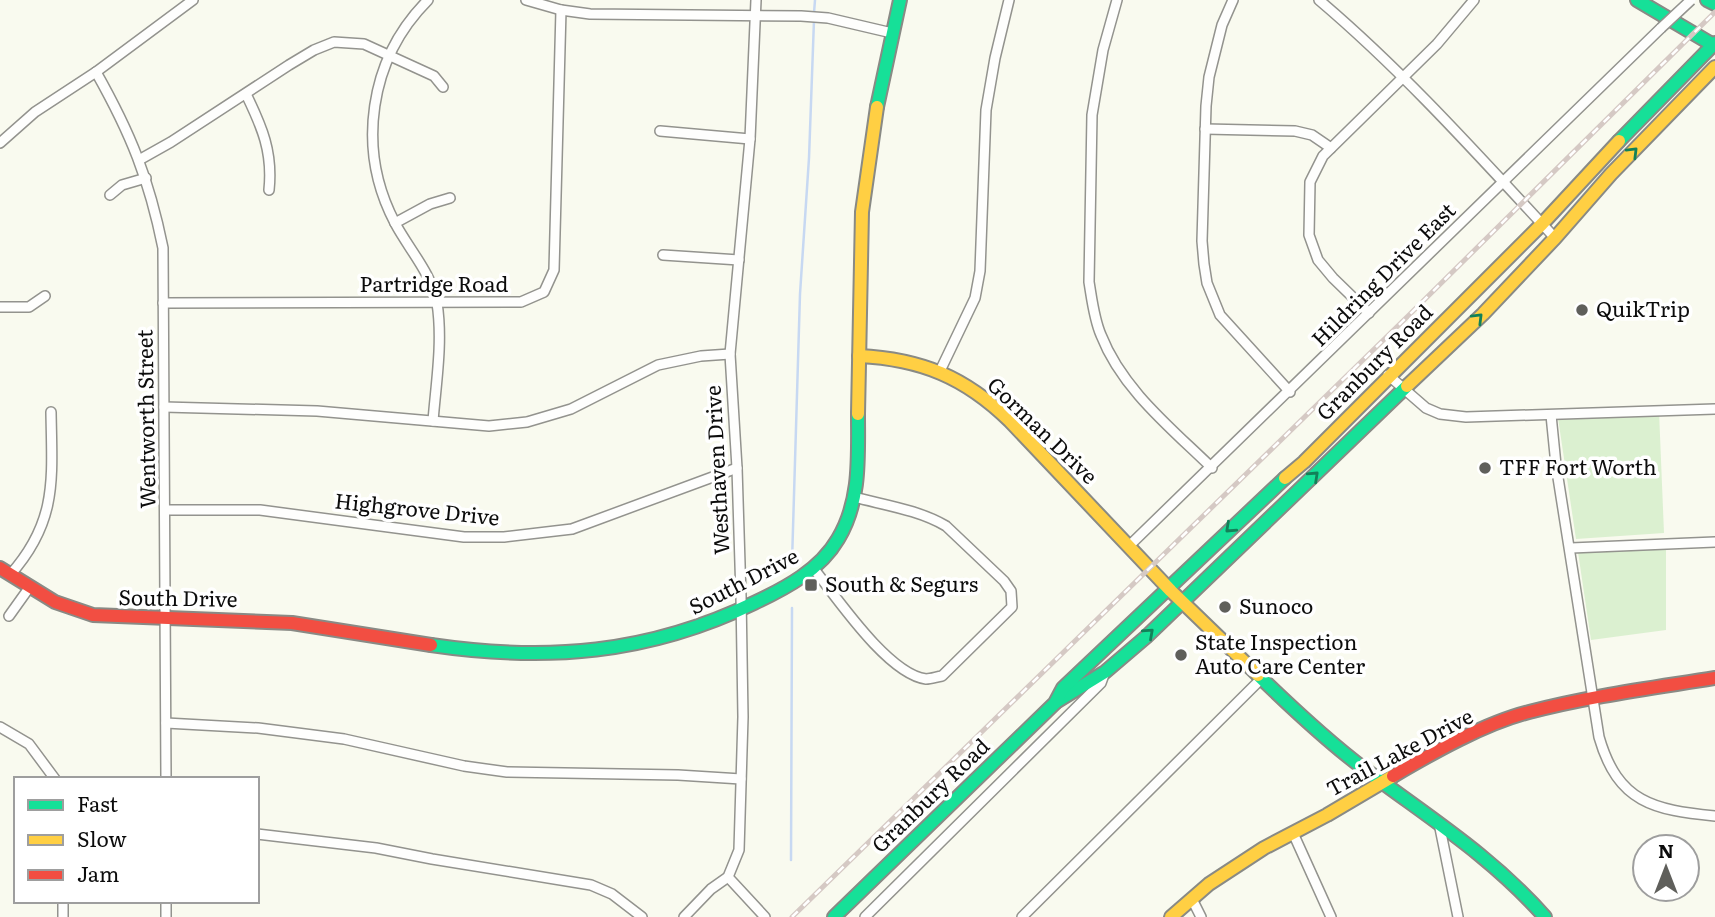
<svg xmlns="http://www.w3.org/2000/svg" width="1715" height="917" font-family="Literata,serif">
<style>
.green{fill:#dbf0d0}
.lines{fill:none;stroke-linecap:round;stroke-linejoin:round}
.stream{stroke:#c7d8f2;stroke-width:2.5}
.street-casing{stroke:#93938e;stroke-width:12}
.fast-casing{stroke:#898a85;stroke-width:16}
.slow-casing{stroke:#898a85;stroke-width:16}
.jam-casing{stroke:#898a85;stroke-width:16}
.street{stroke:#fefefd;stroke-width:9}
.fast{stroke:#16e098;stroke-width:12}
.slow{stroke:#ffcf43;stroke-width:12}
.jam{stroke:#f24e42;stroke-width:12}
.rail-casing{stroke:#d5c9c4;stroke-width:5}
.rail{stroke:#fff;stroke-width:2.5;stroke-dasharray:8;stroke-linecap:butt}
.street-bridge-casing{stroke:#93938e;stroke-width:12;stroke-linecap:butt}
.street-bridge{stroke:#fefefd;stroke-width:9}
.oneway{stroke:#128159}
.poi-dot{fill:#5f5f5b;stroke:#fff;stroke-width:2.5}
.labels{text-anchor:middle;stroke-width:7;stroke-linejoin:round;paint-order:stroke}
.street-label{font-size:21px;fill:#0c0c0c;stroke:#fff}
.poi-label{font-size:21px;fill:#0c0c0c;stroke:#fff;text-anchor:start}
</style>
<rect width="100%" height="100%" fill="#f9faef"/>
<g class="green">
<polygon points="1659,411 1664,533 1576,539 1558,418"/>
<polygon points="1666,548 1666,630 1591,640 1578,552"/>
</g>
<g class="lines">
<g class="stream">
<polyline points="814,13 815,0"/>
<polyline points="792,562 800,294 809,158 814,20"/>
<polyline points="791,860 792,608"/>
</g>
<g class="street-casing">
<g id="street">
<path d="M428,0C369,59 356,149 395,223C408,248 432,274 437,303C443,342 436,383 433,421"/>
<polyline points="526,0 561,10 590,14 801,16 828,18 892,33"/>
<path d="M1117,0L1103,50L1092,115L1089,282C1092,300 1094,319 1101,335C1122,389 1171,428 1212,468"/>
<polyline points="1233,0 1222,25 1209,77 1206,106 1202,241 1204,264 1207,283 1220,315 1290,392"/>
<path d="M1319,0C1404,72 1479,156 1555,238"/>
<path d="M96,72C131,134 149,179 163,248L166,779"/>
<path d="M246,94C262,127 273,152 269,190"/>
<polyline points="1205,129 1295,131 1312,135 1331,148"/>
<polyline points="660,131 750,139"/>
<polyline points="0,143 35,112 96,72 193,0"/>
<polyline points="139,160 171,142 289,65 314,50 334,42 364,44 434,76 443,87"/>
<polyline points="110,195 122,185 146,178"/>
<polyline points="395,223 430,204 450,198"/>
<polyline points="663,255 739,260"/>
<polyline points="163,303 521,302 544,292 554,270 561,10"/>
<polyline points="0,307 29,307 45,296"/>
<polyline points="1369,313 1333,278 1318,260 1309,235 1310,182 1323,156 1437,44 1474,0"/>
<polyline points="940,371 975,298 980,271 986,110 995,58 1009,0"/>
<polyline points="1388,375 1426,408 1440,414 1466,417 1715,409"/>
<polyline points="164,407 317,411 489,426 527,422 571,409 658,365 701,356 730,354"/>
<path d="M1551,415L1556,465L1599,737C1618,803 1654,810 1715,816"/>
<polyline points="166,510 260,510 464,537 504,537 572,529 737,468"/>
<polyline points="1130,545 1661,28"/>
<polyline points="1571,548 1715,542"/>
<path d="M814,569C837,598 888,674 926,679C931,679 936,677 942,676L1012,607L1011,591L1004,581L946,526C919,510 884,505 854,497"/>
<path d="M10,575C58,521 52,479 51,412"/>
<polyline points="9,616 29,588"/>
<polyline points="166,723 258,728 344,739 464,766 507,772 678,775 741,779"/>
<polyline points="0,727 29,744 55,779"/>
<polyline points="1439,823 1458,917"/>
<polyline points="1293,833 1331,917"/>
<polyline points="257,834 376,848 432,859 591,885 612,894 642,917"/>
<polyline points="728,877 765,917"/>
<polyline points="1192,899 1201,917"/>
<polyline points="63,901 63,917"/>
<polyline points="166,901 166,917"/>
<polyline points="684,917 711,889 728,877 739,850 743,717 741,596 737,468 730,354 750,139 756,0"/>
<polyline points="865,917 1101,683 1105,672"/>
<polyline points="1022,917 1262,678"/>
</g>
</g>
<g class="fast-casing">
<g id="fast">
<polyline points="1637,0 1715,46"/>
<polyline points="1707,0 1715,4"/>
<polyline points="877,107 900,0"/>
<polyline points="1619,141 1715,43"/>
<path d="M431,645C547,662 648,654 754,603C786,588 820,570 838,539C861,501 858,457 858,414"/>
<path d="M1258,675C1293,709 1328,742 1367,771C1431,819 1491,856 1545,917"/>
<polyline points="1056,702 1105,672 1146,637 1407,386"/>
<polyline points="834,917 1055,703 1063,688 1285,478"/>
</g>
</g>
<g class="slow-casing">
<g id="slow">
<path d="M859,356C921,359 965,377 1010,421L1171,591L1258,675"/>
<polyline points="1407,386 1483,314 1555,238 1611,174 1715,67"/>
<polyline points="858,414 862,212 877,107"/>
<polyline points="1285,478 1304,462 1542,224 1619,141"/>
<polyline points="1171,917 1209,884 1264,848 1327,815 1393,776"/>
</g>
</g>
<g class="jam-casing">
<g id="jam">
<polyline points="0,568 55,602 93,615 292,623 431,645"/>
<path d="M1393,776C1432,753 1485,723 1529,712C1590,696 1653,688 1715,678"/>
</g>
</g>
<use href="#street" class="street"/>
<use href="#fast" class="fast"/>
<use href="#slow" class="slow"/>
<use href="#jam" class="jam"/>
<g class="rail-casing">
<polyline id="rail" points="792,917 1408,316 1715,12"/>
</g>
<use href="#rail" class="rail"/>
<g class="street-bridge-casing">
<polyline id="street-bridge" points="1661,28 1691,0"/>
</g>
<use href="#street-bridge" class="street-bridge"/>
</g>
<defs><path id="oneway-chevron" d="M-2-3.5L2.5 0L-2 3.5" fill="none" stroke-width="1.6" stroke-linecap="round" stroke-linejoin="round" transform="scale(1.75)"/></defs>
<g class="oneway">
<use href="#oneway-chevron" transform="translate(1633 152) rotate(-45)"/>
<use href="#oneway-chevron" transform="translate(1478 318) rotate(-45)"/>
<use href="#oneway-chevron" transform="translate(1314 476) rotate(-43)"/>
<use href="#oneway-chevron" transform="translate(1230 528) rotate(137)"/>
<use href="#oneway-chevron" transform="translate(1149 633) rotate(-42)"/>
</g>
<g class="poi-dot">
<circle cx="1582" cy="310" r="7"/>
<circle cx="1485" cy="468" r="7"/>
<rect x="804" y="578" width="14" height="14" rx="3.5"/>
<circle cx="1225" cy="607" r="7"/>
<circle cx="1181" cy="655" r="7"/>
</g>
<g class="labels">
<g class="street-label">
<text transform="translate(1384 275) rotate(-45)" y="7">Hildring Drive East</text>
<text x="434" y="292">Partridge Road</text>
<text transform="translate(1375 363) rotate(-45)" y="7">Granbury Road</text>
<text transform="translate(147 419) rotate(-91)" y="7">Wentworth Street</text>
<text transform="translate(1042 431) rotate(44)" y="7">Gorman Drive</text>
<text transform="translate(718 470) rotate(-93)" y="7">Westhaven Drive</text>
<text transform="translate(417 510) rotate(6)" y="7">Highgrove Drive</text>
<text transform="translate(744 582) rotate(-27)" y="7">South Drive</text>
<text transform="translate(178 599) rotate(1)" y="7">South Drive</text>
<text transform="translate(1400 753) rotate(-28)" y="7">Trail Lake Drive</text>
<text transform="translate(931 796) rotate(-44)" y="7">Granbury Road</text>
</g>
<g class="poi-label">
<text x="1596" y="317">QuikTrip</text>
<text x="1499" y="475">TFF Fort Worth</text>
<text x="825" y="592">South &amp; Segurs</text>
<text x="1239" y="614">Sunoco</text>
<text x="1195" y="650">State Inspection<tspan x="1195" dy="24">Auto Care Center</tspan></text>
</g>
</g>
<rect x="14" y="777" width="245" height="126" fill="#ffffff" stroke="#9e9e9e" stroke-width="2"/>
<rect x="28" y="800" width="35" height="10" fill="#16e098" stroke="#9e9e9e" stroke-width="2"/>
<text x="77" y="812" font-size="21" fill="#0c0c0c">Fast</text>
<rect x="28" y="835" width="35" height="10" fill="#ffcf43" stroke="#9e9e9e" stroke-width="2"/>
<text x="77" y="847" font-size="21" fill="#0c0c0c">Slow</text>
<rect x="28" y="870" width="35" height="10" fill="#f24e42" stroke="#9e9e9e" stroke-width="2"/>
<text x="77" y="882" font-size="21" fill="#0c0c0c">Jam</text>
<g transform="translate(1666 868)"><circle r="33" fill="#ffffff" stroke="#9e9e9e" stroke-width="2"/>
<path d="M0-5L12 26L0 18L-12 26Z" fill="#5f5f5b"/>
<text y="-10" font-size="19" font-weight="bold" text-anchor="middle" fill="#0c0c0c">N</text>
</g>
</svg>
